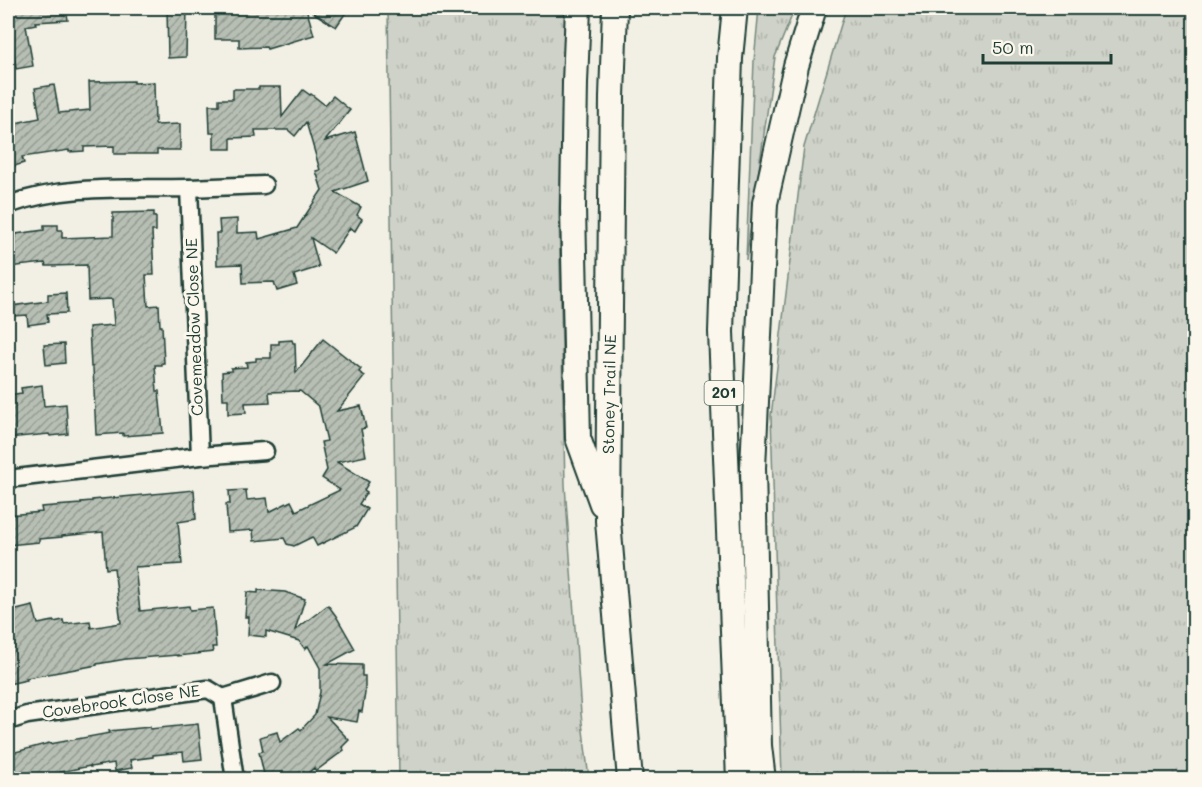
<svg xmlns="http://www.w3.org/2000/svg" width="1202" height="787" font-family="Mali,sans-serif">
<style>
.grass{fill:url(#grass-tufts);stroke:#77887e;stroke-width:1.5}
.building{fill:url(#building-hatch);stroke:#1f3d34;stroke-width:1.5}
.lines{fill:none;stroke-linecap:round;stroke-linejoin:round}
.minor-casing{stroke:#1f3d34;stroke-width:21}
.highway-casing{stroke:#1f3d34;stroke-width:28}
.minor{stroke:#fbf7ec;stroke-width:16}
.highway{stroke:#fbf7ec;stroke-width:24}
.labels{text-anchor:middle;stroke-width:6;stroke-linejoin:round;paint-order:stroke}
.shield{fill:#fbf7ec;stroke:#61756b;stroke-width:1.5}
.shield-label{font-size:15px;font-weight:bold;fill:#1f3d34}
.street-label{font-size:16px;fill:#1f3d34;stroke:#fbf7ec}
</style>
<defs>
<pattern id="grass-tufts" width="24" height="20" patternUnits="userSpaceOnUse" patternTransform="scale(1.5)"><rect width="24" height="20" fill="#cfd2c8"/><path d="M3 7l-1-3M5 7V3M7 7l1-3M15 17l-1-3M17 17v-4M19 17l1-3" fill="none" stroke="#b1b5ac"/></pattern>
<pattern id="building-hatch" width="6" height="6" patternUnits="userSpaceOnUse" patternTransform="scale(1.5)"><rect width="6" height="6" fill="#b7beb3"/><path d="M-1 1l2-2M0 6l6-6M5 7l2-2" fill="none" stroke="#949c92"/></pattern>
</defs>
<rect width="100%" height="100%" fill="#f2f0e5"/>
<filter id="ink" filterUnits="userSpaceOnUse"><feTurbulence type="fractalNoise" baseFrequency=".0167" numOctaves="2"/><feDisplacementMap in="SourceGraphic" scale="12" xChannelSelector="R" yChannelSelector="G"/><feConvolveMatrix kernelMatrix="1 2 1 2 8 2 1 2 1" color-interpolation-filters="sRGB"/></filter>
<g filter="url(#ink)">
<g class="grass">
<polygon points="388,8 565,8 559,214 565,485 581,714 589,779 399,779"/>
<polygon points="759,8 795,8 775,57 746,260 754,61"/>
<polygon points="846,8 1194,8 1194,779 782,779 771,416 804,147"/>
</g>
<g class="building">
<polygon points="8,8 66,8 68,20 35,22 36,24 26,26 33,66 16,69 8,17"/>
<polygon points="167,8 187,8 186,57 168,58"/>
<polygon points="215,8 306,8 314,35 267,49 266,47 239,48 239,39 215,39"/>
<polygon points="306,8 349,8 336,27"/>
<polygon points="134,81 134,83 154,82 155,124 156,124 156,125 180,124 180,150 157,150 157,154 114,154 114,146 84,147 84,151 69,152 69,150 22,157 24,163 8,168 8,127 20,122 40,118 35,88 54,85 59,113 90,110 89,82"/>
<polygon points="259,87 281,87 282,117 303,90 310,95 311,94 325,105 333,96 350,110 325,141 355,132 368,181 335,192 361,207 357,215 362,219 355,231 350,228 333,253 311,238 319,267 294,275 297,285 277,291 274,282 243,283 242,264 217,265 216,233 220,233 219,220 237,219 237,233 258,232 259,239 297,228 322,190 316,171 320,170 306,122 295,136 288,130 255,130 256,137 231,138 231,149 214,149 214,133 210,133 209,105 219,105 219,99 233,99 233,89 259,89"/>
<polygon points="154,212 154,217 156,217 156,231 152,231 154,275 146,275 148,306 159,305 160,326 162,326 164,363 162,363 162,365 155,365 157,391 159,391 163,433 123,436 123,433 96,435 93,367 91,367 89,327 114,325 112,299 88,300 87,265 51,266 46,266 45,263 8,267 8,240 16,238 16,234 44,230 44,225 58,225 58,230 62,230 62,238 113,236 113,213"/>
<polygon points="66,293 67,313 47,314 48,322 28,325 27,315 12,316 11,306 48,301 48,294"/>
<polygon points="323,339 361,369 359,372 365,376 337,411 361,406 366,428 361,429 366,456 337,462 369,482 364,490 367,492 359,504 367,509 356,527 317,546 312,537 294,546 287,544 284,538 254,541 253,530 228,532 226,504 230,504 229,491 246,490 247,500 267,498 269,512 291,501 296,511 340,490 322,478 327,470 321,442 327,441 319,407 300,391 269,392 270,402 245,403 246,413 228,414 228,399 223,399 222,372 231,371 231,368 247,367 246,362 256,361 256,358 271,358 271,344 279,344 279,341 292,340 293,343 295,343 296,373"/>
<polygon points="64,344 65,363 46,365 44,345"/>
<polygon points="42,385 44,406 66,404 68,434 50,436 49,434 8,438 8,395 22,393 21,388"/>
<polygon points="194,490 196,519 178,522 182,564 135,567 140,611 189,606 190,610 213,608 216,647 212,647 213,652 178,656 178,655 126,659 97,664 97,665 26,678 27,680 8,684 8,612 33,606 38,624 54,621 54,622 63,620 64,624 90,621 91,628 121,623 114,568 106,569 103,532 62,536 62,537 39,539 39,542 8,545 8,515 42,512 41,507 81,504 81,502 92,501 92,500"/>
<polygon points="258,590 285,592 305,599 295,630 328,605 336,616 355,649 327,664 362,665 362,676 365,676 365,693 362,712 359,711 357,722 327,717 349,740 342,747 344,750 316,771 314,768 306,775 304,772 277,779 276,776 265,779 259,752 263,751 260,737 277,732 280,742 299,728 301,730 315,715 320,692 320,668 308,646 305,649 299,641 266,631 266,637 248,635 249,617 245,617 247,592 258,593"/>
<polygon points="198,724 202,759 184,761 183,752 153,755 153,757 130,760 132,768 115,771 114,763 90,767 90,766 60,772 62,780 8,780 8,754 49,743 50,744 110,733 109,731 150,727 150,729"/>
</g>
<g class="lines">
<g class="minor-casing">
<g id="minor">
<polyline points="189,188 264,185"/>
<path d="M8,205C65,184 128,189 189,188L200,456"/>
<polyline points="8,479 200,456 265,451"/>
<polyline points="223,698 235,780"/>
<polyline points="223,698 272,683"/>
<polyline points="8,721 27,715 208,689 223,698"/>
</g>
</g>
<g class="highway-casing">
<g id="highway">
<polyline points="578,8 575,83 573,208 578,438 602,504"/>
<polyline points="615,8 612,97 608,521 630,780"/>
<polyline points="735,8 730,58 721,332 739,780"/>
<polyline points="763,780 759,746 753,468 765,203 796,66 814,8"/>
</g>
</g>
<use href="#minor" class="minor"/>
<use href="#highway" class="highway"/>
</g>
</g>
<g class="labels">
<rect class="shield" x="704.5" y="381" width="39" height="24" rx="4.5"/>
<g class="shield-label">
<text x="724" y="398">201</text>
</g>
<g class="street-label">
<text transform="translate(194 327) rotate(-92)" y="6">Covemeadow Close NE</text>
<text transform="translate(609 394) rotate(-89)" y="6">Stoney Trail NE</text>
<text transform="translate(121 701) rotate(-8)" y="6">Covebrook Close NE</text>
</g>
</g>
<rect width="1202" height="787" fill="none" stroke="#fbf7ec" stroke-width="30"/>
<rect x="15" y="15" width="1172" height="757" fill="none" stroke="#1f3d34" stroke-width="2" filter="url(#ink)"/>
<path d="M983 54v9h128v-9" fill="none" stroke="#1f3d34" stroke-width="3"/>
<text x="992" y="54" font-size="18" fill="#1f3d34" stroke="#fbf7ec" stroke-width="4.5" paint-order="stroke">50 m</text>
</svg>
